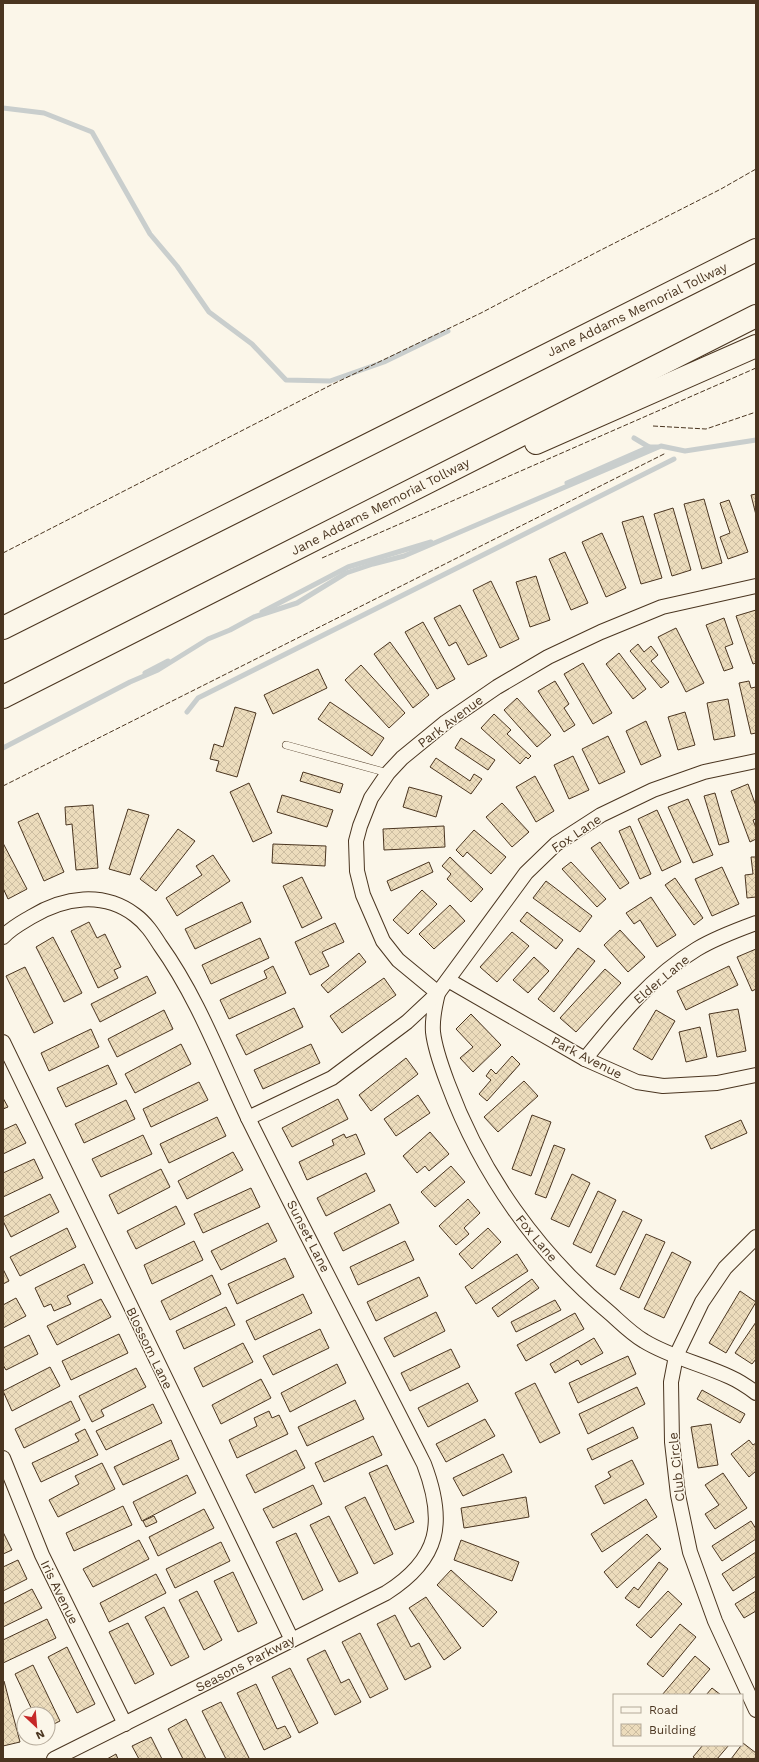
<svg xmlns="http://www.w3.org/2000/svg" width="759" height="1762" font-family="'Work Sans',sans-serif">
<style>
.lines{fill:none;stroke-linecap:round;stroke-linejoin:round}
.stream{stroke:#c9cecd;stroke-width:5}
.building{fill:url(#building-cross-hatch);stroke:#4a3520}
.service-casing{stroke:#4a3520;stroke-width:8}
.minor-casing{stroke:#4a3520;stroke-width:16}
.motorway-casing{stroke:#4a3520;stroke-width:24}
.service{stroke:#fbf6e9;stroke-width:7}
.minor{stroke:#fbf6e9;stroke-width:14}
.motorway{stroke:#fbf6e9;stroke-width:22}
.fence{stroke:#4a3520;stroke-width:1;stroke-dasharray:5 2;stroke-linecap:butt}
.labels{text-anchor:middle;stroke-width:3;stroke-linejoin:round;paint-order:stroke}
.street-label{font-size:13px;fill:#4a3520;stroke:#fbf6e9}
</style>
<defs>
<pattern id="building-cross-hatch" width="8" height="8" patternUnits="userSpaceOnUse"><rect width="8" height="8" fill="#ecdcbc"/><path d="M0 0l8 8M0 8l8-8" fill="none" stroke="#ccbda1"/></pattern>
</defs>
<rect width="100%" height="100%" fill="#fbf6e9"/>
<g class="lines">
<g class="stream">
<polyline points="3,108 44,113 92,132 150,234 177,266 209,312 252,344 286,380 330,381 384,362 448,331"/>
<polyline points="634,438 649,447"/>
<polyline points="567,483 649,447 657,447"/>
<polyline points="262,612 348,567 431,542"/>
<polyline points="145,673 168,661"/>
<polyline points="187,712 198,698 674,459"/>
<polyline points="3,748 130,682 158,670 208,639 230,630 254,617 297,603 346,573 373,564 404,556 661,446 685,451 756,440"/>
</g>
</g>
<g class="building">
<polygon points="756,494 756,515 751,495"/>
<polygon points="704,499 722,563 702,569 684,504"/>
<polygon points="729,500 748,552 728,559 720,537 730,533 720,503"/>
<polygon points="673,508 691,570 672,576 654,514"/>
<polygon points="643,516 662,578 641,584 622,522"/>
<polygon points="602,533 626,588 606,597 582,542"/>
<polygon points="565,552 588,603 571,610 549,559"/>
<polygon points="536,576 550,620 530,627 516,582"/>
<polygon points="491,581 519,639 500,648 473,590"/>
<polygon points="460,605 487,656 468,665 456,642 449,646 434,618"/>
<polygon points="756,610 756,663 753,664 736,616"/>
<polygon points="724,618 733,644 725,647 733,668 724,671 706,625"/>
<polygon points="423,622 455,679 437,689 405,632"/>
<polygon points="676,628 704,683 686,692 658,637"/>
<polygon points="390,642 429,695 413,708 374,654"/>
<polygon points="638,644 644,652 651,646 658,655 651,661 669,682 661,688 630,651"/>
<polygon points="619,653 646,689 633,699 606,664"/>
<polygon points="583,663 612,713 593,724 564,674"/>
<polygon points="361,665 405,713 389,728 345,680"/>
<polygon points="318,669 327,688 273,714 264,695"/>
<polygon points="555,681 569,704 564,708 575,725 564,732 538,691"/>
<polygon points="749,681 751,688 756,687 756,733 751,734 739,683"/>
<polygon points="517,698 551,735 537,747 504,710"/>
<polygon points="728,699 735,736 714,740 707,703"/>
<polygon points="330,702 384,738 372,756 318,719"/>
<polygon points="235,707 256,713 237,777 216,771 219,761 210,759 214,744 223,747"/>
<polygon points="685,712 695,745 678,750 668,717"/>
<polygon points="494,714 511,730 507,734 531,756 528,759 526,757 520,764 481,728"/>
<polygon points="646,721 661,756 641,765 626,731"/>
<polygon points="608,736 625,772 599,784 582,749"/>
<polygon points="461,738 495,760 488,770 455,748"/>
<polygon points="573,756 589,790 569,799 554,765"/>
<polygon points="436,758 470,781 474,774 482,779 471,794 430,767"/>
<polygon points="303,772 343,784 340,793 300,781"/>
<polygon points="535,776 554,811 536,822 516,787"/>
<polygon points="249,783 272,833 253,842 230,792"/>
<polygon points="748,784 756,806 756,819 753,820 756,828 756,839 750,842 731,791"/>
<polygon points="409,787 442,796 436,817 403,807"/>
<polygon points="715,793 729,842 719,845 704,796"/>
<polygon points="282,795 333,810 327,827 277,812"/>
<polygon points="688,799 713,855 693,863 668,807"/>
<polygon points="502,803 529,832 512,847 486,817"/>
<polygon points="93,805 98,868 76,870 72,824 66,825 65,807"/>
<polygon points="128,809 149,815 130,875 109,869"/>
<polygon points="657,810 681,862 662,871 638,819"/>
<polygon points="38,813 64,872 44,881 18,822"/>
<polygon points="444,826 445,847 384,850 383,829"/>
<polygon points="630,826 651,874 640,879 619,831"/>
<polygon points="178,829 195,841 156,891 140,879"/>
<polygon points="474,830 506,857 491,874 467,852 463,857 456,850"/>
<polygon points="600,842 629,883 620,889 591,848"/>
<polygon points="3,843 27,889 8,899 3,888"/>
<polygon points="273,844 326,846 325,866 272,863"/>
<polygon points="213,855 230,881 177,916 166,898 202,875 196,866"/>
<polygon points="450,857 483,889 471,902 447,879 451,874 442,866"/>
<polygon points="751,857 756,857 756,897 747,898 745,875 753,874"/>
<polygon points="429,862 433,872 391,891 387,881"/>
<polygon points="571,862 606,899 597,907 562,869"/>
<polygon points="722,867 739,904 712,916 695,879"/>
<polygon points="302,877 322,918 302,928 283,886"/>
<polygon points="675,878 703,918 694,925 665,885"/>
<polygon points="546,881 592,916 580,932 533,898"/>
<polygon points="422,890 437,904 408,934 393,920"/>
<polygon points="651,897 676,935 657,947 640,920 634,924 626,913"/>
<polygon points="242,902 251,922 195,949 185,929"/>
<polygon points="450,905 465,921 434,949 419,934"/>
<polygon points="527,912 563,940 556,949 520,921"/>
<polygon points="89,922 97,938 105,934 121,967 114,970 118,978 98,988 71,931"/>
<polygon points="335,923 344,942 322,952 329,966 310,975 295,942"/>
<polygon points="620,930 645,957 628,972 604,945"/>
<polygon points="512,932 529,946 497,982 480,967"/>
<polygon points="53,937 82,993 64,1002 36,947"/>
<polygon points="260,938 269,958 211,984 202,965"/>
<polygon points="578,948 595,961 554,1012 538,999"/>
<polygon points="756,949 756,989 752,991 737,957"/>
<polygon points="359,953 366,962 328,993 321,985"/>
<polygon points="534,957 549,971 528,993 513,980"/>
<polygon points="273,966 286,993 229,1019 220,1000 267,978 264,971"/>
<polygon points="729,966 738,985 686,1010 677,991"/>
<polygon points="25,967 53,1023 34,1033 6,976"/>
<polygon points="605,969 621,983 576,1032 560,1018"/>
<polygon points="147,976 156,993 100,1022 91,1004"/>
<polygon points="384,978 396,995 342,1033 330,1016"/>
<polygon points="294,1008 303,1027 246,1055 236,1035"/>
<polygon points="738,1009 746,1051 717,1057 709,1014"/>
<polygon points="164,1010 173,1029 117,1057 108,1039"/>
<polygon points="656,1010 675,1021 652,1060 633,1049"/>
<polygon points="471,1014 501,1045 473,1072 460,1058 473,1047 456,1029"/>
<polygon points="700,1027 707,1057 686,1062 679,1032"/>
<polygon points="91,1029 99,1047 49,1071 41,1053"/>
<polygon points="181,1044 191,1064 135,1093 125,1074"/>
<polygon points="311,1044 320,1063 263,1089 254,1070"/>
<polygon points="512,1056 520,1064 487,1101 479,1094 491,1080 486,1076 491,1069 496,1074"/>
<polygon points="406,1058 418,1074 371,1111 359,1095"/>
<polygon points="108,1065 117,1084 66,1107 57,1088"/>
<polygon points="524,1081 538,1096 498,1132 484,1117"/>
<polygon points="199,1082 208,1100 151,1127 143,1109"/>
<polygon points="418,1095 430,1113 396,1136 384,1119"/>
<polygon points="3,1098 8,1107 3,1109"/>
<polygon points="338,1099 348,1119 292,1147 282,1128"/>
<polygon points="126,1100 135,1119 84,1143 75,1124"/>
<polygon points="532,1115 551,1122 531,1176 512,1169"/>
<polygon points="217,1117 226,1136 169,1163 160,1144"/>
<polygon points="741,1120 747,1133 711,1149 705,1136"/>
<polygon points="16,1124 26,1143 3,1154 3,1130"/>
<polygon points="430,1132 449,1154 429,1171 425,1166 417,1173 403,1156"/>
<polygon points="344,1134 346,1138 356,1134 365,1154 307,1180 299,1162 334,1145 332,1140"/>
<polygon points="143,1135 152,1154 101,1177 92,1159"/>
<polygon points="554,1145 565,1149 546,1198 535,1194"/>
<polygon points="233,1152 243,1170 187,1199 178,1181"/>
<polygon points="34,1159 43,1178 3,1197 3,1173"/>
<polygon points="451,1166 465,1182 435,1207 421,1192"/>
<polygon points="161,1169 170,1187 118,1214 109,1195"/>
<polygon points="366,1173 375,1191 326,1216 317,1198"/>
<polygon points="572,1174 590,1183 569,1227 551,1219"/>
<polygon points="251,1188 260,1207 203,1233 194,1214"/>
<polygon points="598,1191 616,1200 591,1253 573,1244"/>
<polygon points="50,1194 59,1212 11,1237 3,1221 3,1217"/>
<polygon points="468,1199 480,1213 464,1228 469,1234 456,1245 439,1226"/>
<polygon points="390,1204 399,1223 343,1251 334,1233"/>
<polygon points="176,1206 185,1224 136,1249 127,1231"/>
<polygon points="623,1211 642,1220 615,1275 596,1266"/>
<polygon points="268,1223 277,1241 221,1270 211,1251"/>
<polygon points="67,1228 76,1247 20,1276 10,1257"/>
<polygon points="488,1228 501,1242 472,1269 459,1254"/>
<polygon points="646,1234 665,1242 639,1298 620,1289"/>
<polygon points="194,1241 203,1260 152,1284 144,1265"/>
<polygon points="405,1241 414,1260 358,1285 350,1267"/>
<polygon points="672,1252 691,1262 664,1318 644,1309"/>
<polygon points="517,1254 528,1271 476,1304 465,1287"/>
<polygon points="285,1258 294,1277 237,1304 228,1284"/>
<polygon points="84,1264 93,1283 67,1296 71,1304 54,1311 51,1304 44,1307 35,1288"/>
<polygon points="3,1269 9,1281 3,1284"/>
<polygon points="212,1275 221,1294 170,1320 161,1301"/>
<polygon points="419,1277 428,1296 376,1321 367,1302"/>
<polygon points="532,1279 539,1288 498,1317 492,1308"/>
<polygon points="740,1291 756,1302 726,1353 709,1343"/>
<polygon points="303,1294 312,1313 255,1340 246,1321"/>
<polygon points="16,1298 26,1316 3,1328 3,1305"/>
<polygon points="101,1299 111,1317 57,1345 47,1326"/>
<polygon points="555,1300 561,1310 516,1332 511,1322"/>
<polygon points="226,1307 235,1325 184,1349 176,1331"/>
<polygon points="436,1312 445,1331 394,1357 384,1338"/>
<polygon points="575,1313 584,1329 526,1361 517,1345"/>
<polygon points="756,1322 756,1359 752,1364 735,1353"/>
<polygon points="320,1329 329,1348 273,1375 263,1356"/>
<polygon points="119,1334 128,1353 71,1380 62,1361"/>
<polygon points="29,1335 38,1354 6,1370 3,1365 3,1348"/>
<polygon points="594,1338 603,1353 581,1365 578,1360 555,1373 550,1364"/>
<polygon points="243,1343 253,1362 203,1387 194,1368"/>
<polygon points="451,1349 460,1367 410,1391 401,1373"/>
<polygon points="628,1356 636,1374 578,1403 569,1383"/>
<polygon points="337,1364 346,1383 290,1412 281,1393"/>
<polygon points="50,1367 60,1386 12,1411 3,1391"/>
<polygon points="136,1368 146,1387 101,1410 104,1416 92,1422 79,1396"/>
<polygon points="261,1379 271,1398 221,1424 212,1405"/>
<polygon points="468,1383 478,1401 428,1427 418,1408"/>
<polygon points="535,1383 560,1433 540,1443 515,1393"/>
<polygon points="637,1387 645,1404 588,1434 579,1414"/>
<polygon points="702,1390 745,1414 740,1423 697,1399"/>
<polygon points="355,1400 364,1419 307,1446 298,1427"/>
<polygon points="71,1401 80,1420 24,1448 15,1429"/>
<polygon points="153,1404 162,1423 106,1450 96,1431"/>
<polygon points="269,1411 272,1418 279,1415 288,1434 237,1458 229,1440 257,1426 254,1418"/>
<polygon points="485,1419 495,1436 446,1462 436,1444"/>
<polygon points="711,1424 718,1465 698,1468 691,1427"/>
<polygon points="633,1427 638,1438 592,1460 587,1449"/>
<polygon points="85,1429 98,1455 41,1482 32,1463 79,1441 75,1434"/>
<polygon points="373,1436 382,1455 324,1482 315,1463"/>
<polygon points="171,1440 179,1459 123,1485 114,1467"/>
<polygon points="749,1440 753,1445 756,1443 756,1471 749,1477 731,1454"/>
<polygon points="296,1450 305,1468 255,1493 246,1475"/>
<polygon points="503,1454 512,1472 463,1496 453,1478"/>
<polygon points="632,1460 644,1484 604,1504 595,1486 611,1477 608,1472"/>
<polygon points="102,1463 115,1489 58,1517 49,1500 79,1484 75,1476"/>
<polygon points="387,1465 414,1522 395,1530 369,1473"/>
<polygon points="723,1473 747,1508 715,1529 705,1514 719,1505 705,1485"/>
<polygon points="187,1475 196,1493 142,1521 133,1502"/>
<polygon points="313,1485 322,1504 273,1528 263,1509"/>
<polygon points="365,1497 393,1554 374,1564 345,1507"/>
<polygon points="526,1497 529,1517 464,1528 461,1508"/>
<polygon points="646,1499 657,1517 602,1552 591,1534"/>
<polygon points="123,1506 132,1525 74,1551 66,1533"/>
<polygon points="204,1509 214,1528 158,1556 149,1537"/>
<polygon points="154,1516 157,1522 146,1527 143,1521"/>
<polygon points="329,1516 358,1573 339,1582 310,1525"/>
<polygon points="751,1521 756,1529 756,1539 722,1561 712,1546"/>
<polygon points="3,1532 12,1550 3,1554"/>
<polygon points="296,1533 323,1590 303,1600 276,1542"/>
<polygon points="647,1534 661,1549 617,1588 604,1572"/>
<polygon points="139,1540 149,1559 93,1587 83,1569"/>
<polygon points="461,1540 519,1562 512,1581 454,1560"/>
<polygon points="221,1542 230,1561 175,1588 166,1569"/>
<polygon points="756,1552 756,1576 733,1591 722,1574"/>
<polygon points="18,1560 27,1579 3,1591 3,1567"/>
<polygon points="659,1562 668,1569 639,1608 625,1598 634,1587 638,1590"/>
<polygon points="451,1570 497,1612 483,1627 437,1585"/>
<polygon points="233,1572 257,1623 238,1632 214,1581"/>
<polygon points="156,1574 166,1593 109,1622 100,1603"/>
<polygon points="32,1589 42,1608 3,1627 3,1604"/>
<polygon points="197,1591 222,1640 204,1650 179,1600"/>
<polygon points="668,1591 682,1604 651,1638 636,1625"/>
<polygon points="756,1591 756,1611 744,1618 735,1604"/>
<polygon points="426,1597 461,1648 444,1660 409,1608"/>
<polygon points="164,1607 189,1657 171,1666 145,1617"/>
<polygon points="395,1615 411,1647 419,1643 431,1667 405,1680 377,1624"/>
<polygon points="47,1619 56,1638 3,1663 3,1640"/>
<polygon points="128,1623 154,1674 135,1684 109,1632"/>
<polygon points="680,1624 696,1637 663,1677 647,1664"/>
<polygon points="360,1633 388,1689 370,1698 342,1642"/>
<polygon points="67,1647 95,1704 77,1713 48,1657"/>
<polygon points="325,1650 341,1683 349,1679 361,1702 335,1715 307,1659"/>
<polygon points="695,1656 710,1669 688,1695 662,1695"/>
<polygon points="33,1665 60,1721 48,1727 48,1714 34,1714 15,1674"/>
<polygon points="290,1668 318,1723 299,1733 272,1677"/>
<polygon points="4,1681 20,1742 3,1746 3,1682"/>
<polygon points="256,1684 277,1729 285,1726 291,1737 264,1750 237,1693"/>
<polygon points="712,1688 721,1695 706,1695"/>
<polygon points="221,1702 249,1758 247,1759 226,1759 202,1711"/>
<polygon points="186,1719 206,1759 183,1759 168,1729"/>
<polygon points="151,1737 162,1759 139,1759 132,1746"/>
<polygon points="743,1743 756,1753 756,1759 731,1759"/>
<polygon points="703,1745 729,1745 717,1759 696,1759 693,1757"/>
<polygon points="116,1754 118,1759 107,1759"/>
</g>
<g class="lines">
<g class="service-casing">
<polyline id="service" points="286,745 388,773"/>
</g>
<g class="minor-casing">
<g id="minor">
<path d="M756,586L662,607L601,632L548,657L497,687L446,722L402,758L388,773L371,798L360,826L356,841L357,871L363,895L383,941L398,960L438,993C435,1005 432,1019 433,1032C435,1050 442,1068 448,1084C481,1173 538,1254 611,1314C621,1323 632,1334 644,1341C670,1357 702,1364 730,1377C739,1381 748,1387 756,1393"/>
<path d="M3,937C11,928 21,923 31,917C64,897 103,891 135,915C146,923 153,934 160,945C198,998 221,1061 249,1120C306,1235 366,1349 424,1464C446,1522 440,1559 386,1593L54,1759"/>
<polyline points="448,980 585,1059 637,1082 663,1086 717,1083 756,1075"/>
<polyline points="3,1042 292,1640"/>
<path d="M585,1059C618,1018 652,976 697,949C715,938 737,930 756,923"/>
<polyline points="248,1118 332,1078 407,1022 438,993 526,873 556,844 601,815 653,790 704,772 756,761"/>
<polyline points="756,1237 725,1268 702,1302 676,1356 671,1382 672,1442 678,1495 690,1552 715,1621 756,1710"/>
<polyline points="3,1458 42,1555 125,1724"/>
</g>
</g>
<g class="motorway-casing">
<g id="motorway">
<polyline points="536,443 756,346"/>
<polyline points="3,628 756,250"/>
<polyline points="3,697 756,316"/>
</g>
</g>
<use href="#service" class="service"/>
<use href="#minor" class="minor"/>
<use href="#motorway" class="motorway"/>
<g class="fence">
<polyline points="653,426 706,429 756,412"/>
<polyline points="3,553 331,385 481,313 597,252 721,189 756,169"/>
<polyline points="322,558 756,368"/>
<polyline points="3,786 666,453"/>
</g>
</g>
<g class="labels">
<g class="street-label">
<text transform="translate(637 309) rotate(-26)" y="5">Jane Addams Memorial Tollway</text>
<text transform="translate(380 506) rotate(-27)" y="5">Jane Addams Memorial Tollway</text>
<text transform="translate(450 721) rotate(-37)" y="5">Park Avenue</text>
<text transform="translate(576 833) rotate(-34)" y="5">Fox Lane</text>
<text transform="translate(661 979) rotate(-40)" y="5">Elder Lane</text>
<text transform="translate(587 1057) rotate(27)" y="5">Park Avenue</text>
<text transform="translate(309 1236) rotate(63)" y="5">Sunset Lane</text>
<text transform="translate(537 1238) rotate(50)" y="5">Fox Lane</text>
<text transform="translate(150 1348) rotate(64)" y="5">Blossom Lane</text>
<text transform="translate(676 1467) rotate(-96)" y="5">Club Circle</text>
<text transform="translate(60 1592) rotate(64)" y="5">Iris Avenue</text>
<text transform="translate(245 1663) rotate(-27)" y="5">Seasons Parkway</text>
</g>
</g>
<rect width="759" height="1762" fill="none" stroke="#4a3520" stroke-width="8"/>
<rect x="613" y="1694" width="130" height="52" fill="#fbf6e9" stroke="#b4a999"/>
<rect x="621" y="1707" width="20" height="6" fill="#fbf6e9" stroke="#b4a999"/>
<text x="649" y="1714" font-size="12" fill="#4a3520">Road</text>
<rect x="621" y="1724" width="20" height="12" fill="url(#building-cross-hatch)" stroke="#b4a999"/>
<text x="649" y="1734" font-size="12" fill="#4a3520">Building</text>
<g transform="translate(36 1726) rotate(154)"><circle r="19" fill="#fbf6e9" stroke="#b4a999"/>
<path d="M0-3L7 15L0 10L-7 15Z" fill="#c62828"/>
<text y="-6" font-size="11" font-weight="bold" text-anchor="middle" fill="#4a3520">N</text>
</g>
</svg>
